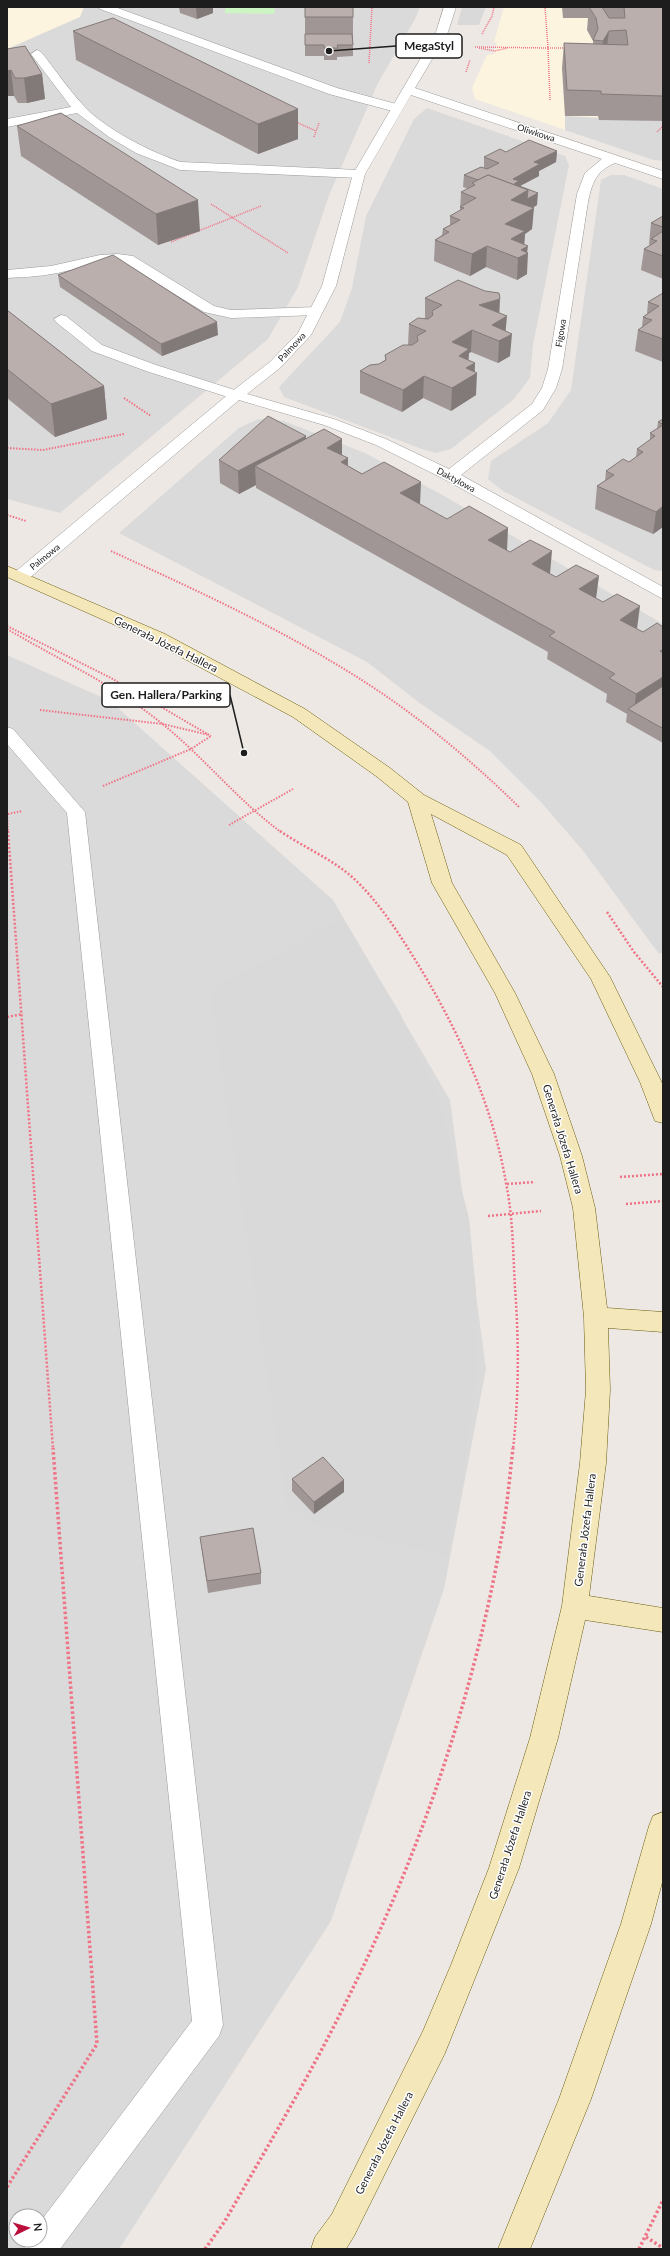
<svg xmlns="http://www.w3.org/2000/svg" width="670" height="2256" font-family="Lato,sans-serif">
<style>
.residential{fill:#dbdada;fill-rule:evenodd}
.education{fill:#fcf4de}
.park{fill:#ccf5c3}
.parking{fill:#d9d9d9}
.lines{fill:none;stroke-linecap:round;stroke-linejoin:round}
.lane-casing{stroke:#9a9a9a;stroke-width:1}
.street-casing{stroke:#9a9a9a;stroke-width:1}
.secondary-casing{stroke:#6b5d0d;stroke-width:1}
.path-far3{stroke:#ef7386;stroke-width:1.5;stroke-dasharray:1 1;stroke-linecap:butt}
.path-far2{stroke:#ef7386;stroke-width:2;stroke-dasharray:1.5 1.5;stroke-linecap:butt}
.path-far1{stroke:#ef7386;stroke-width:2.5;stroke-dasharray:2 2;stroke-linecap:butt}
.path{stroke:#ef7386;stroke-width:3.5;stroke-dasharray:2.5 2.5;stroke-linecap:butt}
.lane{fill:#fff;fill-rule:evenodd}
.street{fill:#fff;fill-rule:evenodd}
.secondary{fill:#f4e8bb;fill-rule:evenodd}
.wall{fill:#a09695}
.shaded-wall{fill:#827a79}
.building{fill:#baafad;stroke:#827a79}
.labels{text-anchor:middle;stroke-width:3;stroke-linejoin:round;paint-order:stroke}
.far-street-label{font-size:9px;fill:#1d1d1d;stroke:#fff}
.street-label{font-size:11px;fill:#1d1d1d;stroke:#fff}
.leader{fill:none;stroke:#1d1d1d;stroke-width:1.5}
.callout-dot{fill:#1d1d1d;stroke:#fff;stroke-width:1.5}
.callout{fill:#fff;stroke:#1d1d1d;stroke-width:1.5}
.callout-label{font-size:12px;text-anchor:middle;font-weight:bold;fill:#1d1d1d}
</style>
<rect width="100%" height="100%" fill="#ede8e4"/>
<g class="residential">
<polygon points="7,7 420,7 415,19 378,83 330,193 298,287 268,339 60,513 7,499"/>
<polygon points="427,108 565,156 569,165 533,345 530,378 513,400 451,449 436,453 422,449 284,397 279,387 340,322 352,288 366,216 414,119"/>
<polygon points="611,175 624,175 663,189 663,571 654,570 503,491 488,479 491,461 548,423 571,390 601,180"/>
<polygon points="258,419 284,421 365,453 446,497 663,624 663,952 659,954 584,852 541,802 490,751 421,704 367,662 119,533 239,428"/>
<path d="M7,655L110,701L333,900L450,1100L486,1369L444,1589L331,1921L119,2249H7ZM16,2216H40V2240H16Z"/>
</g>
<g class="education">
<polygon points="7,7 84,7 80,17 7,49"/>
<polygon points="504,7 663,7 663,161 653,160 475,99 472,88 487,55 494,54 497,43 494,42"/>
</g>
<polygon class="park" points="225,7 275,7 274,14 225,13"/>
<g class="parking">
<polygon points="462,7 486,7 479,25 457,25"/>
<polygon points="565,116 663,121 663,161 653,160 565,130"/>
<polygon points="343,919 400,1013 437,1096 469,1218 476,1291 475,1380 465,1467 448,1556 314,1524 286,1502 210,991"/>
</g>
<g class="lines">
<g class="lane-casing">
<g id="lane">
<polygon points="98,7 115,7 337,88 400,105 402,108 396,112 329,94 100,9"/>
<path d="M37,50L41,52C55,69 68,89 83,105C103,128 152,153 181,162L359,170L365,174L359,178L180,170L136,153L109,137L77,113L7,127V119L71,107L31,54Z"/>
<path d="M118,254L133,256L214,306L231,310L317,307L324,311L317,315L231,318L204,312L124,263C104,260 86,267 66,271C47,276 27,277 7,278V270L51,266L100,255Z"/>
<polygon points="61,315 66,316 102,345 156,365 241,392 243,395 241,398 231,398 146,371 92,351 56,322 54,319"/>
<polygon points="7,727 13,729 85,812 223,2025 219,2036 60,2249 24,2249 27,2240 40,2240 40,2222 192,2021 67,813 7,744"/>
</g>
</g>
<g class="street-casing">
<path id="street" d="M444,7H456L448,32L415,88L663,171V179L615,163C596,171 592,183 588,202L562,369L556,388L543,410L461,475L663,587V599L444,479L376,445L324,425L239,400L27,580H15L13,576L15,572L231,392L270,362L298,333L322,286L353,174L436,32ZM411,95L602,159L585,173L577,194L548,369L542,388L532,404L449,469L386,439L334,419L247,394L280,368L311,335L336,286L365,174Z"/>
</g>
<g class="secondary-casing">
<g id="secondary">
<polygon points="7,566 165,634 305,709 390,768 424,795 521,845 610,977 663,1085 663,1123 655,1121 640,1082 591,979 507,855 431,814 452,883 515,993 554,1074 582,1156 595,1208 607,1308 663,1312 663,1332 608,1328 610,1390 606,1463 589,1596 663,1608 663,1632 585,1620 558,1738 519,1868 445,2053 354,2236 346,2249 311,2249 315,2237 332,2214 423,2031 451,1965 489,1868 530,1738 562,1606 580,1463 586,1390 584,1317 573,1208 560,1156 532,1074 495,993 432,883 408,802 376,776 293,717 153,642 7,577"/>
<polygon points="663,1812 663,1879 651,1924 591,2099 530,2249 498,2249 559,2099 621,1924 649,1826 653,1816"/>
</g>
</g>
<g class="path-far3">
<polyline points="482,34 492,16 494,7"/>
<polyline points="475,47 548,48 545,7"/>
<polyline points="479,48 495,51 507,48"/>
<polyline points="369,63 372,7"/>
<polyline points="466,72 470,60"/>
<polyline points="550,100 548,48 565,48"/>
<polyline points="296,122 316,131"/>
<polyline points="657,132 663,126"/>
<polyline points="314,137 319,123"/>
<polyline points="211,204 288,253"/>
<polyline points="171,242 261,206"/>
</g>
<g class="path-far2">
<polyline points="124,398 151,416"/>
<polyline points="7,448 43,450 124,434"/>
<polyline points="7,515 26,521"/>
<path d="M111,551C202,593 293,634 377,690C428,724 475,764 519,807"/>
<polyline points="7,626 111,678 211,736"/>
<path d="M7,629C58,659 114,685 160,722C203,756 237,800 281,832"/>
<polyline points="40,710 163,724 209,735"/>
<polyline points="103,786 191,749 211,736"/>
<polyline points="7,814 8,832"/>
<polyline points="8,814 22,811"/>
<polyline points="229,825 293,789"/>
</g>
<g class="path-far1">
<polyline points="8,831 53,1449"/>
<path d="M280,831C303,847 330,858 351,876C378,900 400,935 419,966C459,1032 493,1106 506,1183C513,1217 513,1253 515,1288C519,1341 519,1396 513,1449"/>
<polyline points="607,912 634,952 663,987"/>
<polyline points="7,1017 23,1014"/>
<polyline points="620,1177 663,1174"/>
<polyline points="507,1184 535,1182"/>
<polyline points="626,1204 663,1201"/>
<polyline points="488,1216 541,1211"/>
</g>
<g class="path">
<polyline points="7,2187 97,2044 53,1448"/>
<polyline points="646,2237 663,2248"/>
<path d="M205,2249L225,2221C267,2147 311,2074 348,1998C422,1849 477,1687 504,1523C508,1498 510,1473 513,1448"/>
<polyline points="639,2249 663,2200"/>
</g>
<use href="#lane" class="lane"/>
<use href="#street" class="street"/>
<use href="#secondary" class="secondary"/>
</g>
<g class="wall">
<polygon points="179,7 213,7 213,13 197,19 180,13"/>
<polygon points="353,7 353,56 337,57 337,60 324,60 324,56 305,56 305,17"/>
<polygon points="562,7 663,7 663,121 599,120 598,116 565,116 562,68 564,43 593,44 593,41 587,30 588,18 563,18"/>
<polygon points="73,31 298,109 298,139 258,154 76,60"/>
<polygon points="7,49 42,74 45,99 27,103 18,103 14,96 7,96"/>
<polygon points="17,126 200,231 158,245 21,156"/>
<polygon points="557,151 556,162 539,171 539,176 520,186 537,205 533,208 532,229 525,234 524,244 527,252 527,274 517,280 486,267 470,276 434,261 435,240 442,235 443,229 450,225 450,216 460,211 461,192 468,189 463,187 464,175 484,168 484,157 506,152"/>
<polygon points="663,216 663,279 641,270 644,249 650,245 649,244 651,223"/>
<polygon points="58,275 218,335 162,356 60,287"/>
<polygon points="663,293 663,362 635,351 638,330 642,327 643,317 647,314 648,302"/>
<polygon points="425,298 499,313 506,331 510,356 498,363 471,352 469,353 468,360 475,363 475,372 476,395 451,411 423,398 402,412 360,393 360,371 379,364 385,360 385,355 408,345 409,324 425,319"/>
<polygon points="7,310 104,386 107,419 55,437 7,398"/>
<polygon points="663,419 663,527 653,534 595,509 597,486 605,481 606,471 629,462 636,457 637,449 650,440 650,433 657,429 658,422"/>
<polygon points="306,439 342,439 342,456 348,458 348,466 596,599 637,629 643,632 663,627 663,743 626,722 627,714 606,702 607,694 547,659 548,652 256,488 256,485 239,494 220,483 219,460"/>
<polygon points="292,1479 344,1480 344,1492 314,1514 292,1491"/>
<polygon points="200,1537 261,1573 261,1584 208,1593"/>
</g>
<g class="shaded-wall">
<polygon points="200,7 213,7 213,13 197,19 196,8"/>
<polygon points="609,31 606,55 601,65 603,41"/>
<polygon points="11,70 14,96 7,96 7,71"/>
<polygon points="42,74 45,99 27,103 24,78"/>
<polygon points="298,109 298,139 258,154 258,124"/>
<polygon points="557,151 556,162 539,171 539,176 518,187 515,195 513,179 534,162"/>
<polygon points="528,190 526,211 511,200"/>
<polygon points="538,193 537,205 526,211 527,199"/>
<polygon points="198,200 200,231 158,245 156,214"/>
<polygon points="534,208 532,229 525,234 524,248 528,246 527,253 528,253 527,274 517,280 518,258 515,257 505,224"/>
<polygon points="487,246 486,267 470,276 472,254"/>
<polygon points="500,299 499,321 479,305"/>
<polygon points="507,316 505,338 512,334 510,356 498,363 499,341 492,325"/>
<polygon points="217,322 218,335 162,356 161,344"/>
<polygon points="472,330 471,352 469,353 468,367 475,363 474,374 477,373 476,395 451,411 452,388 452,342"/>
<polygon points="424,376 423,398 402,412 403,390"/>
<polygon points="104,386 107,419 55,437 51,404"/>
<polygon points="306,436 306,459 255,466 256,485 239,494 238,471"/>
<polygon points="342,439 342,461 348,458 347,481 327,448"/>
<polygon points="421,482 420,505 400,493"/>
<polygon points="663,506 663,527 653,534 656,512"/>
<polygon points="508,528 507,551 488,540"/>
<polygon points="552,551 550,574 532,564"/>
<polygon points="599,576 596,599 579,589"/>
<polygon points="640,606 637,629 620,620"/>
<polygon points="663,677 663,698 634,712 636,694"/>
<polygon points="344,1480 344,1492 314,1514 314,1502"/>
</g>
<g class="building">
<rect x="305" y="7" width="48" height="10"/>
<polygon points="589,7 602,7 609,18 625,18 624,7 663,7 663,96 601,94 601,91 567,90 564,43 628,45 626,30 609,31 603,41 593,40 598,29 596,18"/>
<polygon points="113,18 298,109 258,124 73,31"/>
<polygon points="305,34 352,34 353,45 337,45 338,48 324,48 324,45 305,45"/>
<polygon points="25,46 42,74 24,78 15,78 11,70 7,71 7,49"/>
<polygon points="61,113 198,200 156,214 17,126"/>
<polygon points="529,140 557,151 534,162 540,164 513,179 519,181 514,184 538,193 527,199 528,190 488,175 478,180 464,175 481,167 487,169 499,163 484,157 500,149 506,152"/>
<polygon points="488,175 528,190 511,200 534,208 505,224 525,231 511,239 528,246 521,250 528,253 518,258 487,246 472,254 435,240 449,232 443,229 460,220 450,216 464,208 460,207 476,198 461,192 475,185 472,183"/>
<polygon points="663,216 663,227 651,223"/>
<polygon points="663,231 663,256 644,249 657,241 651,239"/>
<polygon points="113,255 217,322 161,344 58,275"/>
<polygon points="458,280 485,291 499,293 500,299 479,305 507,316 492,325 512,334 499,341 472,330 452,342 469,349 459,356 475,363 466,368 477,373 452,388 424,376 403,390 360,371 370,365 379,364 386,360 385,355 403,345 412,345 418,341 417,336 426,331 409,324 418,318 428,319 433,315 432,311 442,305 425,298"/>
<polygon points="663,293 663,339 638,330 652,320 643,317 659,306 648,302"/>
<polygon points="7,310 104,386 51,404 7,369"/>
<polygon points="268,416 306,436 238,471 219,460"/>
<polygon points="663,419 663,424 658,422"/>
<polygon points="663,425 663,506 656,512 597,486 614,475 606,471 623,459 629,462 643,452 637,449 655,436 650,433"/>
<polygon points="324,429 342,439 327,448 348,458 341,462 362,474 384,462 421,482 400,493 447,519 469,506 508,528 488,540 510,552 530,540 552,551 532,564 556,577 576,565 599,576 579,589 603,602 617,594 640,606 620,620 643,632 657,623 663,627 663,650 660,651 663,653 663,677 636,694 609,678 615,674 549,636 555,632 255,466"/>
<polygon points="663,686 663,722 662,728 628,709"/>
<polygon points="323,1457 344,1480 314,1502 292,1479"/>
<polygon points="253,1528 261,1573 207,1581 200,1537"/>
</g>
<g class="labels">
<g class="far-street-label">
<text transform="translate(536 133) rotate(18)" y="3">Oliwkowa</text>
<text transform="translate(561 333) rotate(-81)" y="3">Figowa</text>
<text transform="translate(292 347) rotate(-47)" y="3">Palmowa</text>
<text transform="translate(456 480) rotate(28)" y="3">Daktylowa</text>
<text transform="translate(45 557) rotate(-39)" y="3">Palmowa</text>
</g>
<g class="street-label">
<text transform="translate(166 644) rotate(26)" y="4">Generała Józefa Hallera</text>
<text transform="translate(563 1139) rotate(73)" y="4">Generała Józefa Hallera</text>
<text transform="translate(585 1530) rotate(-83)" y="4">Generała Józefa Hallera</text>
<text transform="translate(510 1845) rotate(-72)" y="4">Generała Józefa Hallera</text>
<text transform="translate(384 2143) rotate(-63)" y="4">Generała Józefa Hallera</text>
</g>
</g>
<path class="leader" d="M329 51L396 46M244 753L230 695"/>
<g class="callout-dot">
<circle cx="329" cy="51" r="4"/>
<circle cx="244" cy="753" r="4"/>
</g>
<g class="callout">
<rect x="396" y="34" width="66" height="24" rx="4"/>
<rect x="102" y="683" width="128" height="24" rx="4"/>
</g>
<g class="callout-label">
<text x="429" y="50">MegaStyl</text>
<text x="166" y="699">Gen. Hallera/Parking</text>
</g>
<rect width="670" height="2256" fill="none" stroke="#1d1d1d" stroke-width="16"/>
<g transform="translate(28 2228) rotate(85)"><circle r="19" fill="#ffffff" stroke="#a5a5a5"/>
<path d="M0-3L7 15L0 10L-7 15Z" fill="#bb0f3b"/>
<text y="-6" font-size="11" font-weight="bold" text-anchor="middle" fill="#1d1d1d">N</text>
</g>
</svg>
